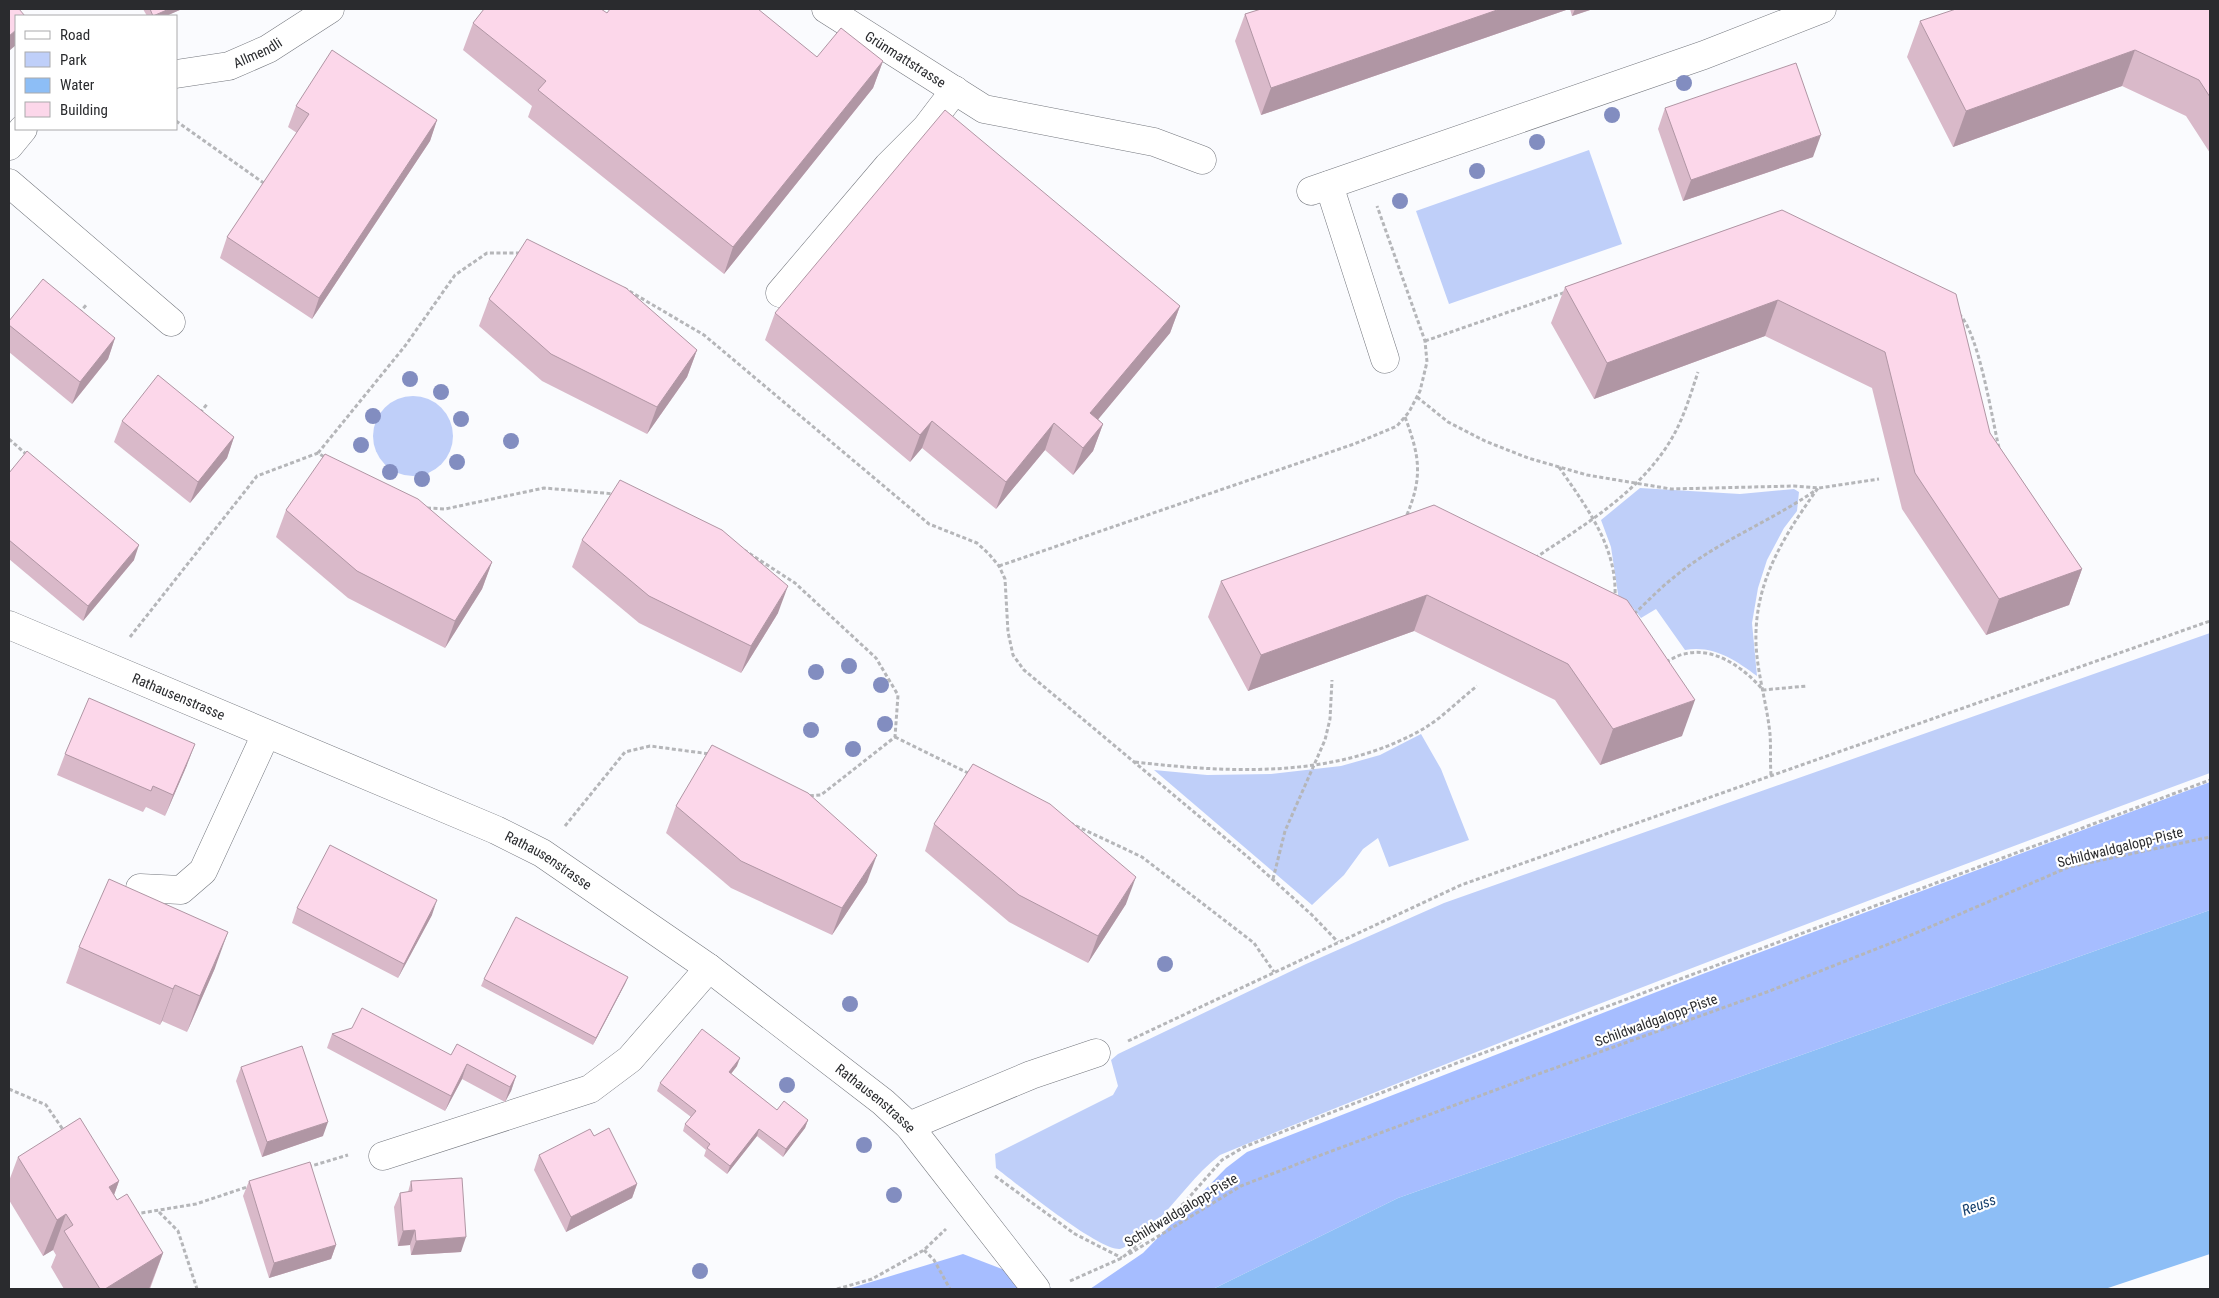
<svg xmlns="http://www.w3.org/2000/svg" width="2219" height="1298" font-family="'Roboto Condensed',sans-serif">
<style>
.green{fill:#bfcff9}
.forest{fill:#a6bdff}
.water{fill:#8dbef6}
.lines{fill:none;stroke-linecap:round;stroke-linejoin:round}
.minor-casing{stroke:#74777e;stroke-width:29}
.path{stroke:#b5b6b9;stroke-width:3;stroke-dasharray:4 2.5;stroke-linecap:butt}
.minor{stroke:#fff;stroke-width:28}
.tree{fill:#828dc0}
.wall{fill:#d9b9c9}
.shaded-wall{fill:#b096a4}
.building{fill:#fcd7ea;stroke:#b096a4}
.labels{text-anchor:middle;stroke-width:4.5;stroke-linejoin:round;paint-order:stroke}
.street-label{font-size:14px;fill:#2a2b2e;stroke:#fff}
.water-label{font-size:15px;font-style:italic;fill:#17416e;stroke:#fff}
</style>
<rect width="100%" height="100%" fill="#fafbfe"/>
<g class="green">
<polygon points="1589,150 1622,244 1449,304 1416,211"/>
<circle cx="413" cy="436" r="40"/>
<path d="M1640,488L1740,494L1794,489L1799,492L1797,511L1784,528L1767,560L1758,588L1752,623L1757,676C1735,660 1714,645 1685,650L1656,609L1641,618L1633,608L1619,601L1611,547L1601,520Z"/>
<path d="M2210,633V773C1878,896 1547,1021 1220,1155C1195,1174 1179,1199 1157,1221C1151,1227 1127,1248 1120,1249C1099,1251 1017,1184 996,1168L995,1154L1113,1095L1118,1086L1111,1060L1118,1054L1306,964L1444,903Z"/>
<polygon points="1421,734 1441,769 1469,840 1389,867 1378,838 1363,849 1344,875 1312,905 1154,770 1207,775 1271,774 1341,766 1380,755"/>
</g>
<g class="forest">
<polygon points="2210,782 2210,910 1398,1198 1213,1289 1090,1289 1143,1253 1226,1168 1247,1152 1700,975"/>
<polygon points="963,1254 1054,1289 848,1289"/>
</g>
<polygon class="water" points="2210,910 2210,1254 2105,1289 1213,1289 1398,1198"/>
<g class="lines">
<g class="minor-casing">
<g id="minor">
<path id="s1" d="M826,9L984,109L1154,142L1202,160"/>
<path id="s2" d="M176,74L229,66L268,49L330,9"/>
<polyline points="9,146 23,129"/>
<polyline points="9,183 171,322"/>
<polyline points="1329,185 1385,359"/>
<polyline points="1311,191 1704,55 1822,9"/>
<polyline points="780,293 888,166 926,128 955,90"/>
<path id="s3" d="M9,625L496,830L542,853L709,968L883,1102L909,1126L1036,1289"/>
<polyline points="140,888 181,890 203,871 266,734"/>
<polyline points="909,1126 1031,1075 1096,1053"/>
<polyline points="383,1156 590,1089 630,1059 709,968"/>
</g>
</g>
<g class="path">
<polyline points="176,121 265,184"/>
<polyline points="624,288 704,335 929,524 977,543 989,554 999,566 1005,579 1008,632 1013,655 1024,670 1249,858 1312,915 1338,942"/>
<polyline points="79,313 87,304"/>
<path d="M1959,314C1979,333 1992,419 1999,448"/>
<polyline points="1425,341 1566,292"/>
<polyline points="1417,397 1448,422 1485,441 1528,458 1587,475 1671,489 1794,486 1819,488 1879,479"/>
<polyline points="200,413 208,403"/>
<path d="M1405,417C1420,457 1423,477 1406,517"/>
<polyline points="9,439 27,455"/>
<polyline points="318,453 405,346 455,275 487,253 522,253"/>
<path d="M1559,467C1586,507 1617,546 1615,596"/>
<polyline points="427,508 445,509 544,488 615,494"/>
<polyline points="744,550 795,583 876,658 898,695 895,737 821,795 807,796"/>
<path d="M1535,558C1584,525 1637,494 1669,443C1683,421 1690,396 1698,372"/>
<polyline points="999,566 1354,444 1397,426 1409,412 1420,391 1427,362 1425,341 1377,206"/>
<path d="M1634,614C1647,602 1659,589 1673,578C1716,542 1770,522 1816,490"/>
<polyline points="130,637 257,476 318,453 326,458"/>
<path d="M1666,662C1672,659 1678,655 1684,654C1715,646 1745,669 1763,690L1807,686"/>
<polyline points="895,737 970,774"/>
<path d="M1135,762C1231,773 1336,779 1423,729C1442,718 1459,700 1477,686"/>
<path d="M1771,775C1770,762 1771,747 1770,734C1767,704 1757,673 1756,643C1754,582 1784,536 1818,488"/>
<polyline points="1070,823 1142,857 1254,943 1274,972"/>
<polyline points="565,826 625,752 650,746 710,754"/>
<polyline points="1273,879 1285,831 1325,740 1330,719 1332,680"/>
<polyline points="1128,1041 1461,885 2210,621"/>
<polyline points="9,1089 46,1105 64,1131"/>
<polyline points="308,1167 348,1155"/>
<polyline points="995,1176 1075,1234 1122,1258"/>
<polyline points="159,1212 178,1231 197,1289"/>
<polyline points="135,1214 196,1204 250,1186"/>
<polyline points="924,1250 934,1260 950,1289"/>
<polyline points="1129,1254 1241,1186 1313,1158 1541,1073 1767,992 1909,936 2069,867 2210,837"/>
<polyline points="1070,1281 1122,1258 1184,1203 1222,1160 1244,1147 1462,1061 2210,780"/>
<polyline points="837,1289 872,1279 924,1250 946,1229"/>
</g>
<use href="#minor" class="minor"/>
</g>
<g class="tree">
<circle cx="1684" cy="83" r="8"/>
<circle cx="1612" cy="115" r="8"/>
<circle cx="1537" cy="142" r="8"/>
<circle cx="1477" cy="171" r="8"/>
<circle cx="1400" cy="201" r="8"/>
<circle cx="410" cy="379" r="8"/>
<circle cx="441" cy="392" r="8"/>
<circle cx="373" cy="416" r="8"/>
<circle cx="461" cy="419" r="8"/>
<circle cx="511" cy="441" r="8"/>
<circle cx="361" cy="445" r="8"/>
<circle cx="457" cy="462" r="8"/>
<circle cx="390" cy="472" r="8"/>
<circle cx="422" cy="479" r="8"/>
<circle cx="849" cy="666" r="8"/>
<circle cx="816" cy="672" r="8"/>
<circle cx="881" cy="685" r="8"/>
<circle cx="885" cy="724" r="8"/>
<circle cx="811" cy="730" r="8"/>
<circle cx="853" cy="749" r="8"/>
<circle cx="1165" cy="964" r="8"/>
<circle cx="850" cy="1004" r="8"/>
<circle cx="787" cy="1085" r="8"/>
<circle cx="864" cy="1145" r="8"/>
<circle cx="894" cy="1195" r="8"/>
<circle cx="700" cy="1271" r="8"/>
</g>
<g class="wall">
<polygon points="143,9 182,9 166,16 147,16"/>
<polygon points="1261,9 1569,9 1261,115 1235,41 1245,14"/>
<polygon points="1570,9 1593,9 1572,16"/>
<polygon points="2210,9 2210,153 2186,116 2122,86 1953,147 1907,57 1920,21"/>
<polygon points="607,13 817,57 883,61 873,88 724,274 528,117 532,106 463,50 473,23"/>
<polygon points="296,106 437,120 430,141 312,319 220,258 227,237 297,133 288,127"/>
<polygon points="1665,108 1813,157 1683,201 1658,129"/>
<polygon points="1782,210 1990,433 2082,569 2069,605 1986,635 1902,509 1872,388 1765,336 1594,399 1551,323 1565,287"/>
<polygon points="489,299 697,350 687,377 647,434 542,381 479,326"/>
<polygon points="1180,306 1170,333 1098,419 1103,424 1093,451 1073,475 1045,450 996,509 922,448 910,462 765,340 775,313"/>
<polygon points="9,321 115,338 108,359 72,404 9,352"/>
<polygon points="122,421 234,437 227,458 190,503 114,442"/>
<polygon points="9,473 134,560 83,621 9,559"/>
<polygon points="1434,505 1682,736 1600,765 1555,700 1414,631 1248,691 1208,617 1221,581"/>
<polygon points="286,510 492,562 482,589 445,648 348,598 276,537"/>
<polygon points="582,540 778,613 741,673 639,623 572,567"/>
<polygon points="65,754 187,765 165,816 146,807 143,812 57,775"/>
<polygon points="676,806 867,882 832,935 731,888 666,833"/>
<polygon points="934,824 1126,904 1088,963 1009,922 925,851"/>
<polygon points="297,908 432,915 398,978 292,923"/>
<polygon points="79,947 215,968 187,1032 162,1021 160,1025 66,983"/>
<polygon points="628,977 625,984 593,1045 481,986 484,979"/>
<polygon points="332,1034 451,1055 516,1076 511,1091 505,1102 462,1079 445,1111 327,1048"/>
<polygon points="737,1066 731,1074 777,1110 808,1120 805,1128 783,1157 757,1136 727,1174 704,1156 706,1150 683,1131 685,1124 691,1117 657,1091 660,1083"/>
<polygon points="241,1067 323,1136 262,1157 236,1081"/>
<polygon points="594,1136 637,1184 632,1198 566,1232 534,1170 539,1155"/>
<polygon points="18,1157 119,1181 114,1195 117,1200 163,1253 150,1289 64,1289 51,1267 56,1255 53,1250 43,1256 9,1200 9,1181"/>
<polygon points="249,1181 336,1245 331,1259 269,1278 243,1196"/>
<polygon points="411,1181 461,1252 411,1255 410,1245 398,1246 394,1207 400,1193 408,1192"/>
</g>
<g class="shaded-wall">
<polygon points="169,9 182,9 166,16 153,16"/>
<polygon points="1500,9 1569,9 1261,115 1271,88"/>
<polygon points="1575,9 1593,9 1572,16"/>
<polygon points="16,30 16,45 9,51 9,36"/>
<polygon points="2135,50 2122,86 1953,147 1966,111"/>
<polygon points="883,61 873,88 724,274 733,247"/>
<polygon points="437,120 430,141 312,319 319,298"/>
<polygon points="1821,135 1813,157 1683,201 1691,180"/>
<polygon points="1778,300 1765,336 1594,399 1607,363"/>
<polygon points="1180,306 1170,333 1081,440 1090,413"/>
<polygon points="115,338 108,359 72,404 80,382"/>
<polygon points="697,350 687,377 647,434 657,407"/>
<polygon points="932,421 922,448 910,462 920,435"/>
<polygon points="1054,423 1045,450 996,509 1006,482"/>
<polygon points="1103,424 1093,451 1073,475 1083,448"/>
<polygon points="234,437 227,458 190,503 198,482"/>
<polygon points="139,545 134,560 83,621 88,606"/>
<polygon points="492,562 482,589 445,648 455,621"/>
<polygon points="2082,569 2069,605 1986,635 1999,599"/>
<polygon points="788,586 778,613 741,673 751,646"/>
<polygon points="1427,595 1414,631 1248,691 1261,655"/>
<polygon points="1695,700 1682,736 1600,765 1613,729"/>
<polygon points="195,744 187,765 165,816 173,795"/>
<polygon points="877,855 867,882 832,935 842,908"/>
<polygon points="1136,877 1126,904 1088,963 1098,936"/>
<polygon points="437,900 432,915 398,978 404,964"/>
<polygon points="228,932 215,968 187,1032 200,996"/>
<polygon points="628,977 625,984 593,1045 596,1038"/>
<polygon points="175,985 162,1021 160,1025 173,989"/>
<polygon points="740,1058 737,1066 726,1080 729,1072"/>
<polygon points="467,1064 462,1079 445,1111 451,1096"/>
<polygon points="516,1076 511,1091 505,1102 510,1087"/>
<polygon points="808,1120 805,1128 783,1157 786,1149"/>
<polygon points="328,1122 323,1136 262,1157 267,1142"/>
<polygon points="759,1129 757,1136 727,1174 730,1166"/>
<polygon points="119,1181 106,1217 109,1187"/>
<polygon points="637,1184 632,1198 566,1232 571,1217"/>
<polygon points="66,1214 53,1250 43,1256 57,1220"/>
<polygon points="415,1230 410,1245 398,1246 403,1231"/>
<polygon points="466,1237 461,1252 411,1255 416,1241"/>
<polygon points="336,1245 331,1259 269,1278 274,1263"/>
<polygon points="163,1253 149,1289 105,1289"/>
</g>
<g class="building">
<polygon points="9,9 19,9 25,16 16,16 16,30 9,36"/>
<polygon points="150,9 169,9 153,16"/>
<polygon points="484,9 601,9 607,13 610,9 758,9 817,57 841,28 883,61 733,247 538,90 546,81 473,23"/>
<polygon points="1261,9 1500,9 1271,88 1245,14"/>
<polygon points="1956,9 2210,9 2210,97 2199,80 2135,50 1966,111 1920,21"/>
<polygon points="332,50 437,120 319,298 227,237 309,114 296,106"/>
<polygon points="1796,63 1821,135 1691,180 1665,108"/>
<polygon points="945,110 1180,306 1090,413 1103,424 1083,448 1054,423 1006,482 932,421 920,435 775,313"/>
<polygon points="1782,210 1956,294 1990,433 2082,569 1999,599 1915,473 1885,352 1778,300 1607,363 1565,287"/>
<polygon points="527,239 626,288 697,350 657,407 551,354 489,299"/>
<polygon points="43,279 115,338 80,382 9,325 9,321"/>
<polygon points="158,375 234,437 198,482 122,421"/>
<polygon points="27,451 139,545 88,606 9,540 9,473"/>
<polygon points="325,454 418,499 492,562 455,621 357,571 286,510"/>
<polygon points="620,480 722,530 788,586 751,646 649,596 582,540"/>
<polygon points="1434,505 1627,600 1695,700 1613,729 1568,664 1427,595 1261,655 1221,581"/>
<polygon points="89,698 195,744 173,795 153,786 151,791 65,754"/>
<polygon points="712,745 808,793 877,855 842,908 741,861 676,806"/>
<polygon points="973,764 1050,804 1136,877 1098,936 1019,895 934,824"/>
<polygon points="330,845 437,900 404,964 297,908"/>
<polygon points="109,879 228,932 200,996 175,985 173,989 79,947"/>
<polygon points="516,917 628,977 596,1038 484,979"/>
<polygon points="362,1008 451,1055 457,1044 516,1076 510,1087 467,1064 451,1096 332,1034 352,1028"/>
<polygon points="702,1029 740,1058 729,1072 777,1110 784,1101 808,1120 786,1149 759,1129 730,1166 707,1148 710,1144 685,1124 696,1111 660,1083"/>
<polygon points="302,1046 328,1122 267,1142 241,1067"/>
<polygon points="80,1118 119,1181 109,1187 117,1200 127,1194 163,1253 105,1289 100,1289 64,1231 73,1225 66,1214 57,1220 18,1157"/>
<polygon points="609,1128 637,1184 571,1217 539,1155 590,1129 594,1136"/>
<polygon points="310,1162 336,1245 274,1263 249,1181"/>
<polygon points="462,1178 466,1237 416,1241 415,1230 403,1231 400,1193 412,1191 411,1181"/>
</g>
<g class="labels">
<g class="street-label">
<text dy="5" stroke="none"><textPath href="#s2" startOffset="85">Allmendli</textPath></text>
<text dy="5" stroke="none"><textPath href="#s1" startOffset="94">Grünmattstrasse</textPath></text>
<text dy="5" stroke="none"><textPath href="#s3" startOffset="184">Rathausenstrasse</textPath></text>
<text transform="translate(2120 847) rotate(-14)" y="5">Schildwaldgalopp-Piste</text>
<text dy="5" stroke="none"><textPath href="#s3" startOffset="589">Rathausenstrasse</textPath></text>
<text transform="translate(1656 1020) rotate(-20)" y="5">Schildwaldgalopp-Piste</text>
<text dy="5" stroke="none"><textPath href="#s3" startOffset="994">Rathausenstrasse</textPath></text>
<text transform="translate(1181 1210) rotate(-31)" y="5">Schildwaldgalopp-Piste</text>
</g>
<g class="water-label">
<text transform="translate(1979 1205) rotate(-20)" y="5">Reuss</text>
</g>
</g>
<rect width="2219" height="1298" fill="none" stroke="#2a2b2e" stroke-width="20"/>
<rect x="15" y="15" width="162" height="115" fill="#ffffff" stroke="#aaaaab"/>
<rect x="25" y="31" width="25" height="8" fill="#ffffff" stroke="#aaaaab"/>
<text x="60" y="40" font-size="15" fill="#2a2b2e">Road</text>
<rect x="25" y="52" width="25" height="15" fill="#bfcff9" stroke="#aaaaab"/>
<text x="60" y="65" font-size="15" fill="#2a2b2e">Park</text>
<rect x="25" y="78" width="25" height="15" fill="#8dbef6" stroke="#aaaaab"/>
<text x="60" y="90" font-size="15" fill="#2a2b2e">Water</text>
<rect x="25" y="102" width="25" height="15" fill="#fcd7ea" stroke="#aaaaab"/>
<text x="60" y="115" font-size="15" fill="#2a2b2e">Building</text>
</svg>
